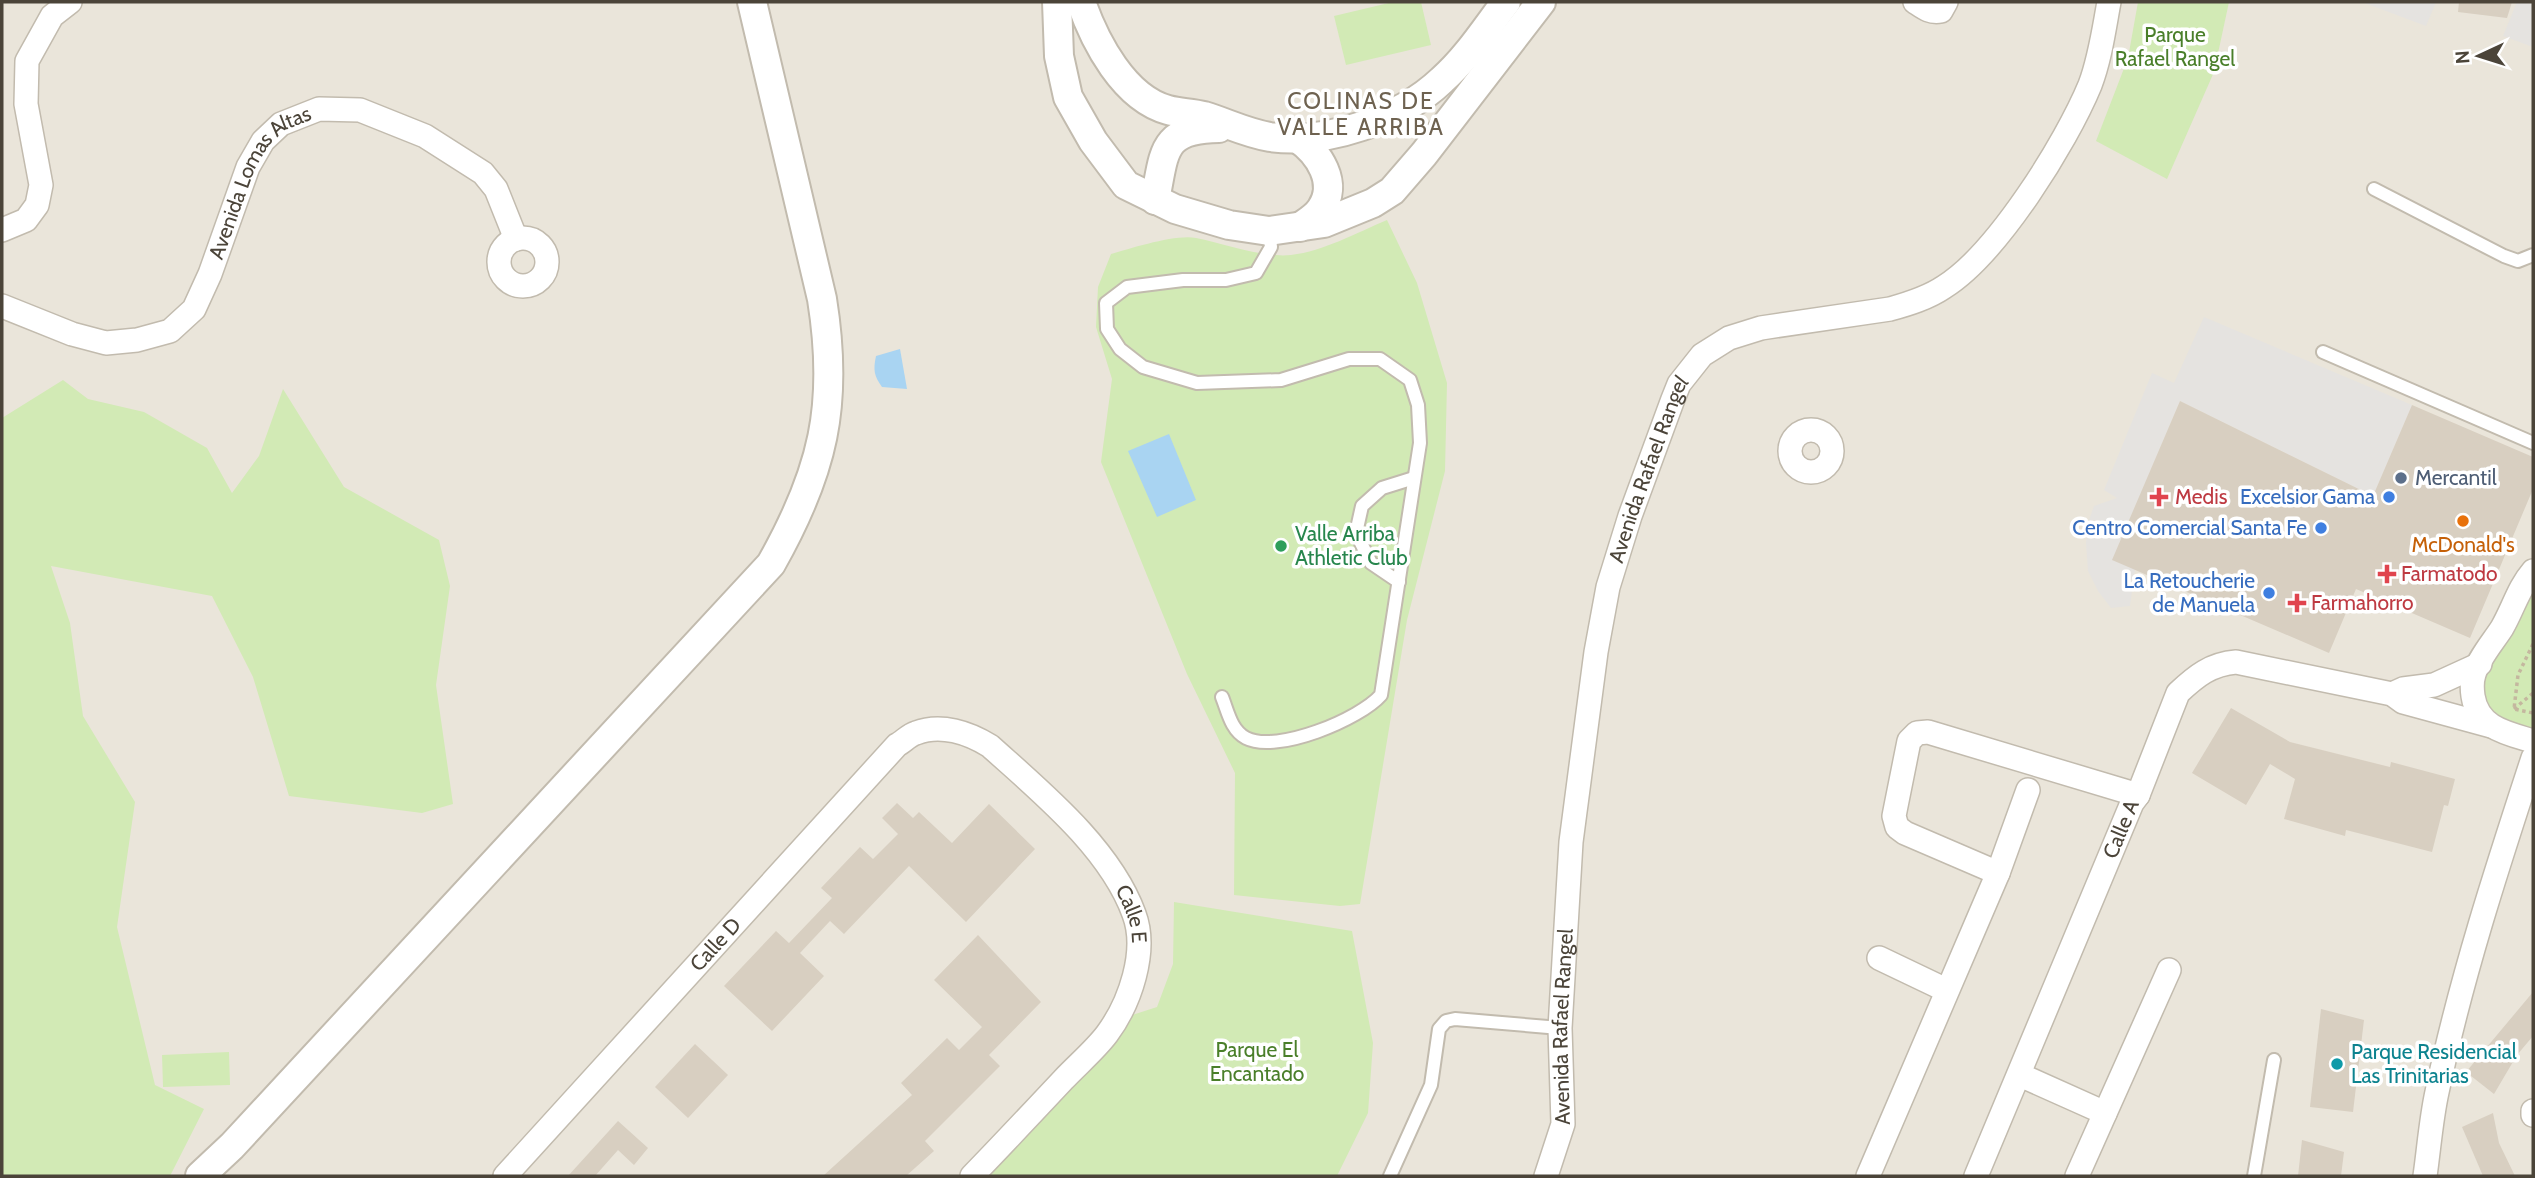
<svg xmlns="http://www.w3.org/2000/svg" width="2535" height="1178" font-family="Cabin,sans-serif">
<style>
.residential{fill:#eae5da}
.green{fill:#d2eab5}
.parking{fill:#e5e3e0}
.water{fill:#a9d4f2}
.building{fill:#d8cfc1}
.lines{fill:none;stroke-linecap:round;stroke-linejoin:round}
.service-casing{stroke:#c2bbae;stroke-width:16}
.minor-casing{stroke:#c2bbae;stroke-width:26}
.tertiary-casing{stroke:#c2bbae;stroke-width:32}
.path{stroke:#c4b79f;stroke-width:3.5;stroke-dasharray:3.5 3.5;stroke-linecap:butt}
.service{stroke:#fff;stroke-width:12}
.minor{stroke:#fff;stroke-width:23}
.tertiary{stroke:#fff;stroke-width:28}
.service-dot{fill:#5c6f8a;stroke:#fff;stroke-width:2.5}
.health-dot{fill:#e0444e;stroke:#fff;stroke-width:2.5}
.shop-dot{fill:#3f7fe0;stroke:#fff;stroke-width:2.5}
.food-dot{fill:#e8710a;stroke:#fff;stroke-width:2.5}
.leisure-dot{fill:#2e9e5b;stroke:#fff;stroke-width:2.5}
.culture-dot{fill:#0f9aa8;stroke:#fff;stroke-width:2.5}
.labels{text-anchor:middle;stroke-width:7;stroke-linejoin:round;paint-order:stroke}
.park-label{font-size:21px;fill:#4a7f2a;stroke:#fff}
.street-label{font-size:21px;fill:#4b4439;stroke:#fff}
.service-label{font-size:21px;fill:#4e5e75;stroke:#fff;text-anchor:start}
.health-label{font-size:21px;fill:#be3a42;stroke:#fff;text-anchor:start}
.shop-label{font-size:21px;fill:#366cbe;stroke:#fff;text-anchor:end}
.leisure-label{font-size:21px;fill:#27864d;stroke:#fff;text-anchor:start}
.food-label{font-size:21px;fill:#c56008;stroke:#fff}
.culture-label{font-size:21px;fill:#0d838f;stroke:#fff;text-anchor:start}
.neighbourhood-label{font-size:23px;letter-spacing:2px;fill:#6e6250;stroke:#fff}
</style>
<rect width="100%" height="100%" fill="#f6f3ec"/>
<rect class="residential" x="2" y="2" width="2531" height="1174"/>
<g class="green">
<polygon points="1393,2 1421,2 1431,45 1346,65 1334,16"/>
<polygon points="2138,2 2229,2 2214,72 2167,179 2096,141 2128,58"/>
<path d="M1387,220L1417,283L1447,383L1445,471L1407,620L1360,904L1340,906L1234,895L1235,773L1187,674L1101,462L1112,379L1096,327L1098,287L1111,254C1132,248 1176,234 1196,238C1223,243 1262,258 1291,255C1324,251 1356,233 1387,220Z"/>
<polygon points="63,380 88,399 144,412 207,448 232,493 259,456 283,389 344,487 439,540 450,586 436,685 453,804 422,813 289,796 253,677 212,596 51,566 70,623 83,716 135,802 117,927 155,1085 204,1109 170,1176 2,1176 2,418"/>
<polygon points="2533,590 2533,731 2488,717 2480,682"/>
<polygon points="1174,902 1352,931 1373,1043 1368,1113 1337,1176 990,1176 1126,1017 1157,1007 1173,964"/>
<polygon points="229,1052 230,1085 163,1087 162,1055"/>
</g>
<g class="parking">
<polygon points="2362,2 2436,2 2426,26"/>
<polygon points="2517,2 2533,2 2533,47 2503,36"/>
<polygon points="2204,317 2412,405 2373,496 2180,401 2113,559 2135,569 2130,606 2111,608 2098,591 2088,571 2086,543 2088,523 2094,506 2117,498 2104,490 2152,373 2174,383"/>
</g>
<g class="water">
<path d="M900,349L907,389L882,387C874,376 873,370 876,356Z"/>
<polygon points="1169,434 1196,500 1157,517 1128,451"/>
</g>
<g class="building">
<polygon points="2459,2 2512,2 2507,18 2458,12"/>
<polygon points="2180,401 2373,496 2412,405 2533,457 2533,489 2470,638 2356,589 2329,653 2112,560"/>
<polygon points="2231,708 2290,742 2390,767 2391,762 2455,779 2448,806 2444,805 2432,852 2346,830 2345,836 2284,819 2295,779 2270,764 2246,805 2192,773"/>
<polygon points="897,803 913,818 919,812 952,843 989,804 1035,849 966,922 909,866 844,934 830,921 800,953 824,976 772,1031 724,986 776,931 789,943 832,898 821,888 860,847 873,859 898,834 882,818"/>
<polygon points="978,935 1041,1002 989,1055 1000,1066 925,1141 934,1151 906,1176 823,1176 912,1095 901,1083 947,1038 959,1050 982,1027 934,980"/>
<polygon points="2533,992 2533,1036 2517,1055 2494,1094 2466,1072"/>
<polygon points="2321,1009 2364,1020 2353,1112 2310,1107"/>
<polygon points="695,1044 728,1075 688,1118 655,1087"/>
<polygon points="2493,1113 2499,1143 2515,1176 2483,1176 2462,1127"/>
<polygon points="618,1121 648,1148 634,1165 618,1150 595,1176 568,1176"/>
<polygon points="2302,1140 2344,1152 2341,1176 2298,1176"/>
</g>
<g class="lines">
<g class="service-casing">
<g id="service">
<polyline points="2374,189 2504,256 2518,261 2533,255"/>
<polyline points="2323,352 2533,443"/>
<polyline points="1399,582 1371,563 1356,533 1362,506 1382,488 1414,478"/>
<path d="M1222,697C1228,712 1231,730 1246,738C1277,754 1360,719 1381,695L1420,443L1418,405L1410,380L1380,359H1349L1281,380L1197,383L1143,367L1120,349L1107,329L1106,303L1127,287L1183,280H1226L1256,273L1271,247L1269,231"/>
<polyline points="1390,1176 1431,1085 1439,1029 1446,1021 1455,1019 1560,1028"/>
<polyline points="2254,1176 2274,1060"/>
</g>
</g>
<g class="minor-casing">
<g id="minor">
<path d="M1915,2C1924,8 1930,13 1941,11L1946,2"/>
<polyline points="2,230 26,220 37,205 41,185 26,104 27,61 52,16 70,2"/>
<circle cx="523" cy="262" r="24"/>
<path id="s1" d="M2,306L72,334L106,343L137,340L170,331L194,309L210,274L248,167L263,141L281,124L319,109L360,110L425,136L483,173L496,189L516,239"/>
<circle cx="1811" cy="451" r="21"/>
<path d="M2533,571C2519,587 2513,609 2502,628C2493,642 2479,658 2474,674C2472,680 2472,689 2473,696C2478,728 2506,733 2533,741"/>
<polyline points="2392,694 2403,689 2434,685 2480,664"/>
<polyline points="1998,873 1905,833 1897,827 1894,816 1909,741 1917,733 1928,732 2138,795"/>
<polyline points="1879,958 1946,990"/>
<polyline points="2020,1075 2105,1113"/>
<polyline points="2533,1111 2533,1115"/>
<path id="s2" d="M505,1176L897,745C903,742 909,735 916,733C941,723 969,733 990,746C1041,792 1110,848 1134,914C1148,951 1130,1003 1107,1034C1095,1050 1077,1065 1063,1080C1033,1112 1003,1144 972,1176"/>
<path id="s3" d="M1546,1176L1563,1124L1560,1028L1571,842L1596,652L1608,587L1630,516L1673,399L1679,384L1702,355L1729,338L1761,328L1890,309C1908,304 1928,298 1944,287C1997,254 2066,143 2090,85C2100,59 2104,29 2109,2"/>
<polyline points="1868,1176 1998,873 2028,790"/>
<path id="s4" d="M1976,1176L2132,803L2138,795L2178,693C2196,676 2211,664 2236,662L2392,694L2403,702L2491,726"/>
<polyline points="2077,1176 2169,970"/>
<path d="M2425,1176C2429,1148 2431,1119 2437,1092C2461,978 2497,868 2533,758"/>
</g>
</g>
<g class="tertiary-casing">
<g id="tertiary">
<polyline points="1057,2 1059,56 1068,97 1093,141 1126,185 1175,209 1229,225 1269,231 1324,223 1373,203 1392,191 1424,154 1541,2"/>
<path d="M1081,2C1095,42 1124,98 1168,110C1179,113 1192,113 1204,116C1227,123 1246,133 1270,137C1326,145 1401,119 1442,80C1467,58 1486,28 1506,2"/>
<path d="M1297,138C1319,153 1339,183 1321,209C1316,217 1307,222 1300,227"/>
<path d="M1155,200C1165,151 1161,129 1219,128"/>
<path d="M200,1176L232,1146L771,564C823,472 839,405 822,299L752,2"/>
</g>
</g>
<g class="path">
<polyline points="2533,644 2518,675 2514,709 2533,713"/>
<polyline points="2514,709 2533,693"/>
</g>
<use href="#service" class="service"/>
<use href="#minor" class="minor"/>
<use href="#tertiary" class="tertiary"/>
</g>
<circle class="service-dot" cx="2401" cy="478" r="7"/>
<g class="health-dot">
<path d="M2155.5 486.5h7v7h7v7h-7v7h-7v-7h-7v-7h7z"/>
<path d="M2383.5 563.5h7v7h7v7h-7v7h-7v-7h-7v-7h7z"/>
<path d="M2293.5 592.5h7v7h7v7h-7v7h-7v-7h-7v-7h7z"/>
</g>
<g class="shop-dot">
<circle cx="2389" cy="497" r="7"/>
<circle cx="2321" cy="528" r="7"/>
<circle cx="2269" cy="593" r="7"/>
</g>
<circle class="food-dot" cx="2463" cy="521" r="7"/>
<circle class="leisure-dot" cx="1281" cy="546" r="7"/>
<circle class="culture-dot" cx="2337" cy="1064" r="7"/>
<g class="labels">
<g class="park-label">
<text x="2175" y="42">Parque<tspan x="2175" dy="24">Rafael Rangel</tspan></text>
<text x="1257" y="1057">Parque El<tspan x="1257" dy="24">Encantado</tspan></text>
</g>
<g class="street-label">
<text dy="7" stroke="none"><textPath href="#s1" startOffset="355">Avenida Lomas Altas</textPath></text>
<text dy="7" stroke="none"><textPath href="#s3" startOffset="719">Avenida Rafael Rangel</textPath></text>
<text dy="7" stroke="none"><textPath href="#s4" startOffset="376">Calle A</textPath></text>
<text dy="7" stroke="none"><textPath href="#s2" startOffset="906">Calle E</textPath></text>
<text dy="7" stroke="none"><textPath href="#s2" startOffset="313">Calle D</textPath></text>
<text dy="7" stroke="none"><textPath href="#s3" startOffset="152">Avenida Rafael Rangel</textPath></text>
</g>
<g class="service-label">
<text x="2415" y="485">Mercantil</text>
</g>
<g class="health-label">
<text x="2175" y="504">Medis</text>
<text x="2401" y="581">Farmatodo</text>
<text x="2311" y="610">Farmahorro</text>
</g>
<g class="shop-label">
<text x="2375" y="504">Excelsior Gama</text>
<text x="2307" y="535">Centro Comercial Santa Fe</text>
<text x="2255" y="588">La Retoucherie<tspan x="2255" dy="24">de Manuela</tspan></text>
</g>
<g class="leisure-label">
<text x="1295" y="541">Valle Arriba<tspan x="1295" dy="24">Athletic Club</tspan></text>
</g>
<g class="food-label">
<text x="2463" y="552">McDonald's</text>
</g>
<g class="culture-label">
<text x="2351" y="1059">Parque Residencial<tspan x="2351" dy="24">Las Trinitarias</tspan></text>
</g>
<g class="neighbourhood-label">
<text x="1361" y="109">COLINAS DE<tspan x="1361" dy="26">VALLE ARRIBA</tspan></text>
</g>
</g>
<rect width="2535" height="1178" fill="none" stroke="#4b4439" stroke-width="7"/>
<g transform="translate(2479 56) rotate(266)" stroke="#ffffff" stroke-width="5" paint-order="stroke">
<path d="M0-5L12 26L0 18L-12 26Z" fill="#4b4439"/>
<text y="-10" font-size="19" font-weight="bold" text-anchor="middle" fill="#4b4439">N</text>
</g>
</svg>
